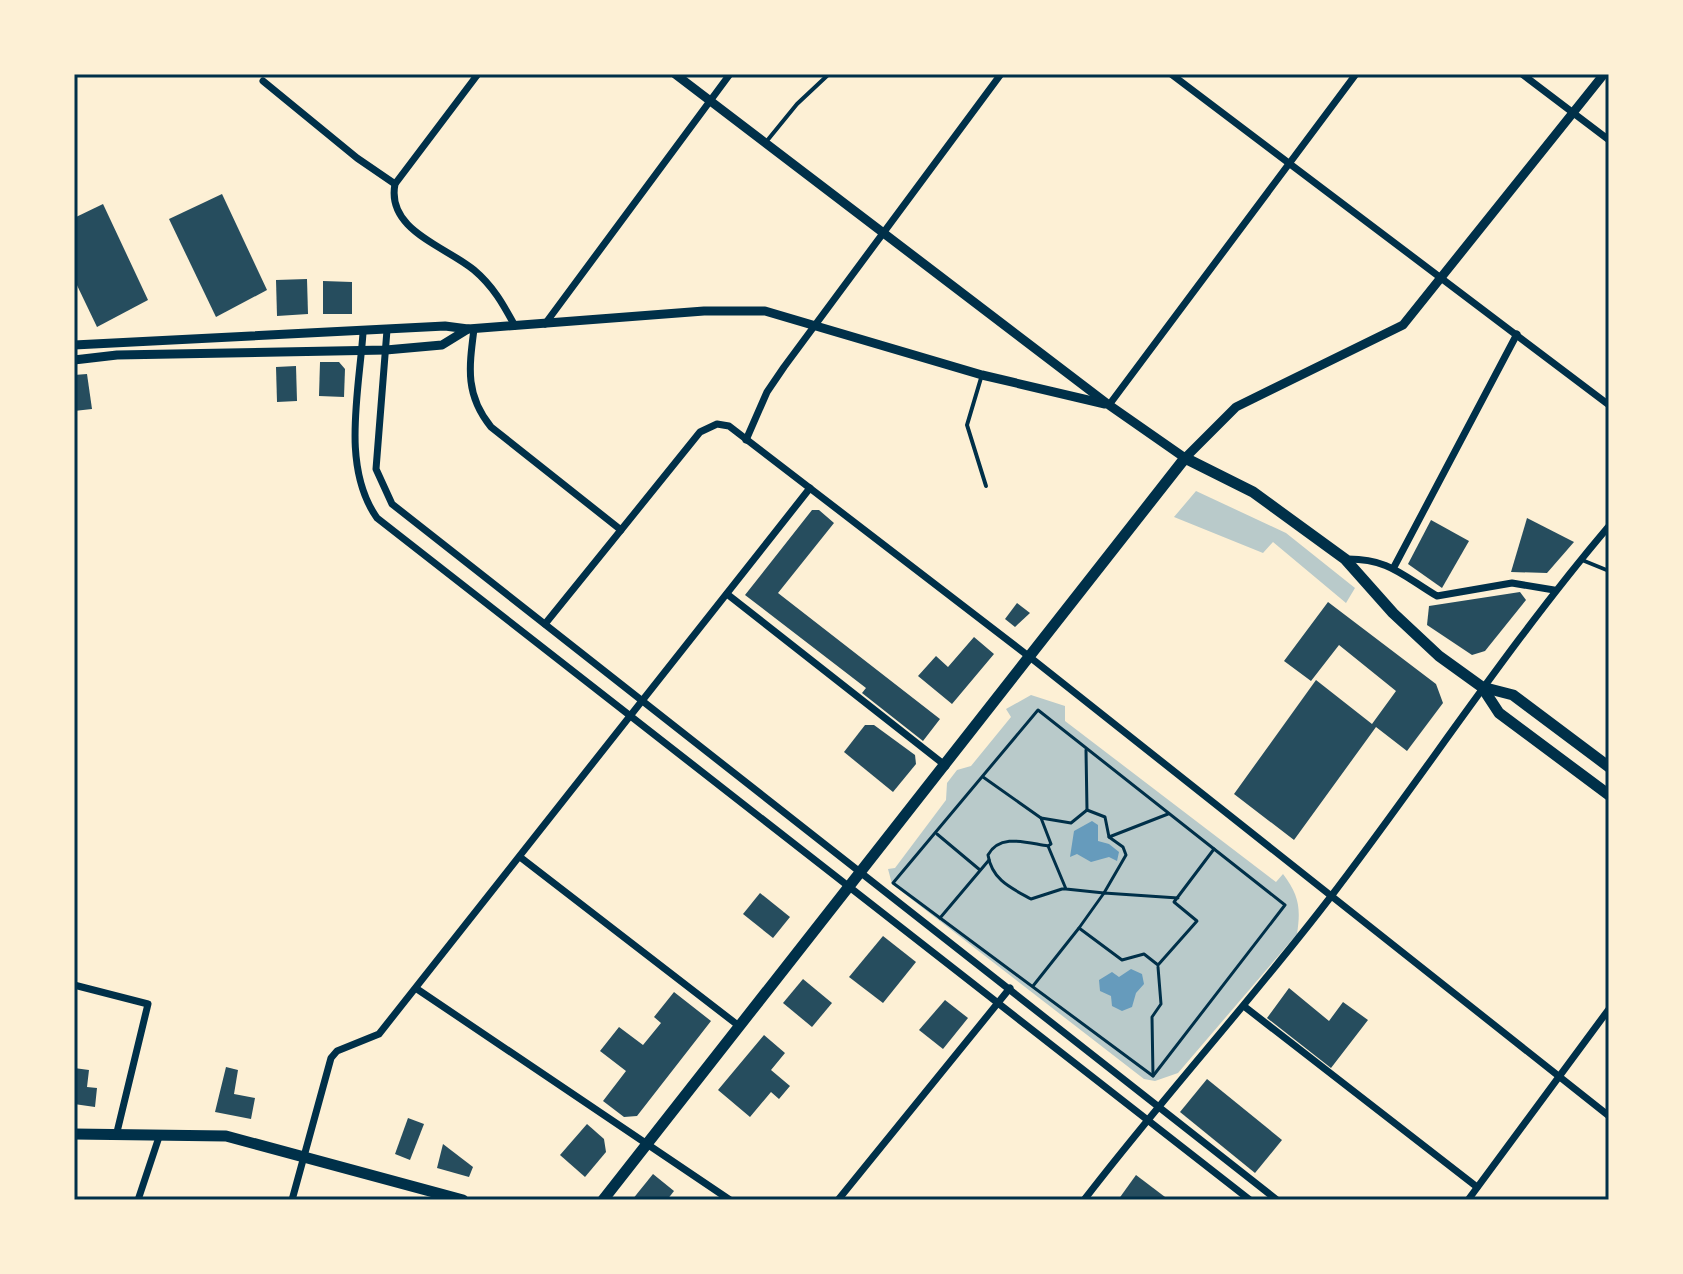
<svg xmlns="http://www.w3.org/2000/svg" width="1683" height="1274" font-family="'PT Sans Narrow',sans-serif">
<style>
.green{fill:#b9caca}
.water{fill:#669bbc}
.building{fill:#264d5e}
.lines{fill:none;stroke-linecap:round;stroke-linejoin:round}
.path{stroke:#003049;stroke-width:3}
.service{stroke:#003049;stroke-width:4}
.minor{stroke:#003049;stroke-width:7}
.tertiary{stroke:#003049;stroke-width:9}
.primary{stroke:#003049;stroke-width:11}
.neatline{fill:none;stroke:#003049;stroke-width:3}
</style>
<rect width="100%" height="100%" fill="#fdf0d5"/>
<g class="green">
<polygon points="1196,491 1286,533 1355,588 1346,603 1273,542 1263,553 1174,517"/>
<path d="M1031,695L1065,706V721L1276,882L1283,874C1299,895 1301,908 1297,934L1178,1073L1155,1081L1144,1079L892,884L888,869L895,868L946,800L947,783L957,770L971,766L1011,717L1006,709Z"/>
</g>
<g class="water">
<polygon points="1092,821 1098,825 1098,841 1109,844 1119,852 1117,861 1109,857 1091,862 1077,854 1070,857 1074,831"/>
<polygon points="1131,969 1142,974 1144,984 1136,993 1132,1007 1122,1011 1112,1006 1111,996 1100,991 1099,980 1112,972 1119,977"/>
</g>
<g class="building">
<polygon points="222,194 267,290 216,317 169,219"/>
<polygon points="103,204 148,300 97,327 74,279 74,218"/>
<polygon points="307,279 308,314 277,316 276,280"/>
<polygon points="323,281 352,282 352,314 323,314"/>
<polygon points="320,362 339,362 345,369 344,397 319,396"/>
<polygon points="296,366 297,401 277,402 276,367"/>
<polygon points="87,374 92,409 74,411 74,375"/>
<polygon points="812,510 819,510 834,523 778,593 940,719 923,741 862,693 866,688 745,595"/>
<polygon points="1527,518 1574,542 1547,573 1511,572"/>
<polygon points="1431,520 1469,541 1442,588 1408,564"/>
<polygon points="1520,592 1526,600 1485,651 1472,655 1427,625 1429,606"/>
<polygon points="1328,602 1436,684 1443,703 1407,751 1376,727 1294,840 1234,794 1316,680 1372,724 1396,691 1339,645 1311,681 1284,661"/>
<polygon points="1017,603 1030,613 1015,627 1005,619"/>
<polygon points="974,637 994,654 952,704 918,676 936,656 948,667"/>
<polygon points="865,725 874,725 915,755 916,764 893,792 844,752"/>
<polygon points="760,893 790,917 773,938 743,914"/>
<polygon points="883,936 916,962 883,1003 849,977"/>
<polygon points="803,979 832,1003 812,1027 783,1003"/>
<polygon points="1289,988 1329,1021 1343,1002 1368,1020 1331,1068 1267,1018"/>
<polygon points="674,992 711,1021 637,1116 624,1117 603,1101 626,1071 600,1051 619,1027 643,1045 661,1023 654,1017"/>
<polygon points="945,1000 968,1018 943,1049 919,1030"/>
<polygon points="764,1035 785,1053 771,1070 790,1086 779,1099 771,1092 750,1117 718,1090"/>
<polygon points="226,1067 238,1070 234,1094 255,1098 251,1119 215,1112"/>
<polygon points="74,1068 89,1070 87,1087 97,1088 95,1107 74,1104"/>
<polygon points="1207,1079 1282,1140 1255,1173 1180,1112"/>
<polygon points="408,1118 424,1124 410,1160 395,1154"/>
<polygon points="587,1124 604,1139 606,1152 585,1177 560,1155"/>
<polygon points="443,1144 473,1167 469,1177 437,1168"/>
<polygon points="653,1174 674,1191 667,1200 632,1200"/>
<polygon points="1136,1175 1169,1200 1118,1200"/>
</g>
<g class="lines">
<g class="path">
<polygon points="1038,710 1285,905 1153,1076 893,883"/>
<polyline points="1086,750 1087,810"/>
<polyline points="983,777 1041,818 1051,844 1048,846"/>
<polyline points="1041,818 1071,823 1087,810 1105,817 1109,837"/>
<polyline points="937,834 980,870"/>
<path d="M1066,889L1048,846C1027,843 1000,833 988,855C992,880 1011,888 1031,899L1062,889H1066L1104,893L1126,855L1123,847L1109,837L1168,814"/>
<polyline points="1178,898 1104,893 1079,928 1122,960 1144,954 1158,965 1197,921 1174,902 1214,849"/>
<polyline points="940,918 989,860"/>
<polyline points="1033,986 1079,928"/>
<polyline points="1153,1076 1152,1017 1161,1004 1158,967"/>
</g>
<g class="service">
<polyline points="766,142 797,104 829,74"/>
<polyline points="981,378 967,425 986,486"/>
<polyline points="1582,560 1609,571"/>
</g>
<g class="minor">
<path d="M478,74L395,184C386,230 445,246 474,270C493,286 503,304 515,326"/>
<polyline points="1171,74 1609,405"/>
<polyline points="1522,74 1609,140"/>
<polyline points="263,81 357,158 395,184"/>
<polyline points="545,324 730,74"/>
<path d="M474,329C469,368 465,395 491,427L621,530L700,432L717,424L729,426L1031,658L1609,1116"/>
<polyline points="387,330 376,469 392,504 1277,1200"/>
<path d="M363,333C359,392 341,467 377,518L1250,1200"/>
<polyline points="1109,405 1356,74"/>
<polyline points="746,440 767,392 784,367 1001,74"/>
<path d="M1345,559C1388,558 1402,575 1437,596L1512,583L1554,590"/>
<polyline points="1394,567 1517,334"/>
<polyline points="727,594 946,766"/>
<polyline points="545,624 621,530"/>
<polyline points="520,857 739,1026"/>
<polyline points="74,985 148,1004 117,1132"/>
<polyline points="417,989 730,1200"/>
<polyline points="1245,1007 1477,1187"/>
<polyline points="138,1200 160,1134"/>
<polyline points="292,1200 331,1058 337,1051 379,1034 810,488"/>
<polyline points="838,1200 1010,988"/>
<path d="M1084,1200C1163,1097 1250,1002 1329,899C1424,775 1508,645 1609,526"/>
<polyline points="1468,1200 1609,1009"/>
</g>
<g class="tertiary">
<polyline points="675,74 1109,405 1185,458 1236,407 1403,325 1604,74"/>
<polyline points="74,345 445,326 468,329 704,311 765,311 982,375 1105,404"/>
<polyline points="74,360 117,355 386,350 442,345 468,329"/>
</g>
<g class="primary">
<polyline points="1482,687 1513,695 1609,767"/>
<polyline points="74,1134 226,1136 463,1200"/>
<polyline points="603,1200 1185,458 1253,492 1345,559 1393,613 1439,656 1482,687 1499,713 1609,795"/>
</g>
</g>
<rect width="1683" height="1274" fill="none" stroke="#fdf0d5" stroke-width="152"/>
<rect x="76" y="76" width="1531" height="1122" class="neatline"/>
</svg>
